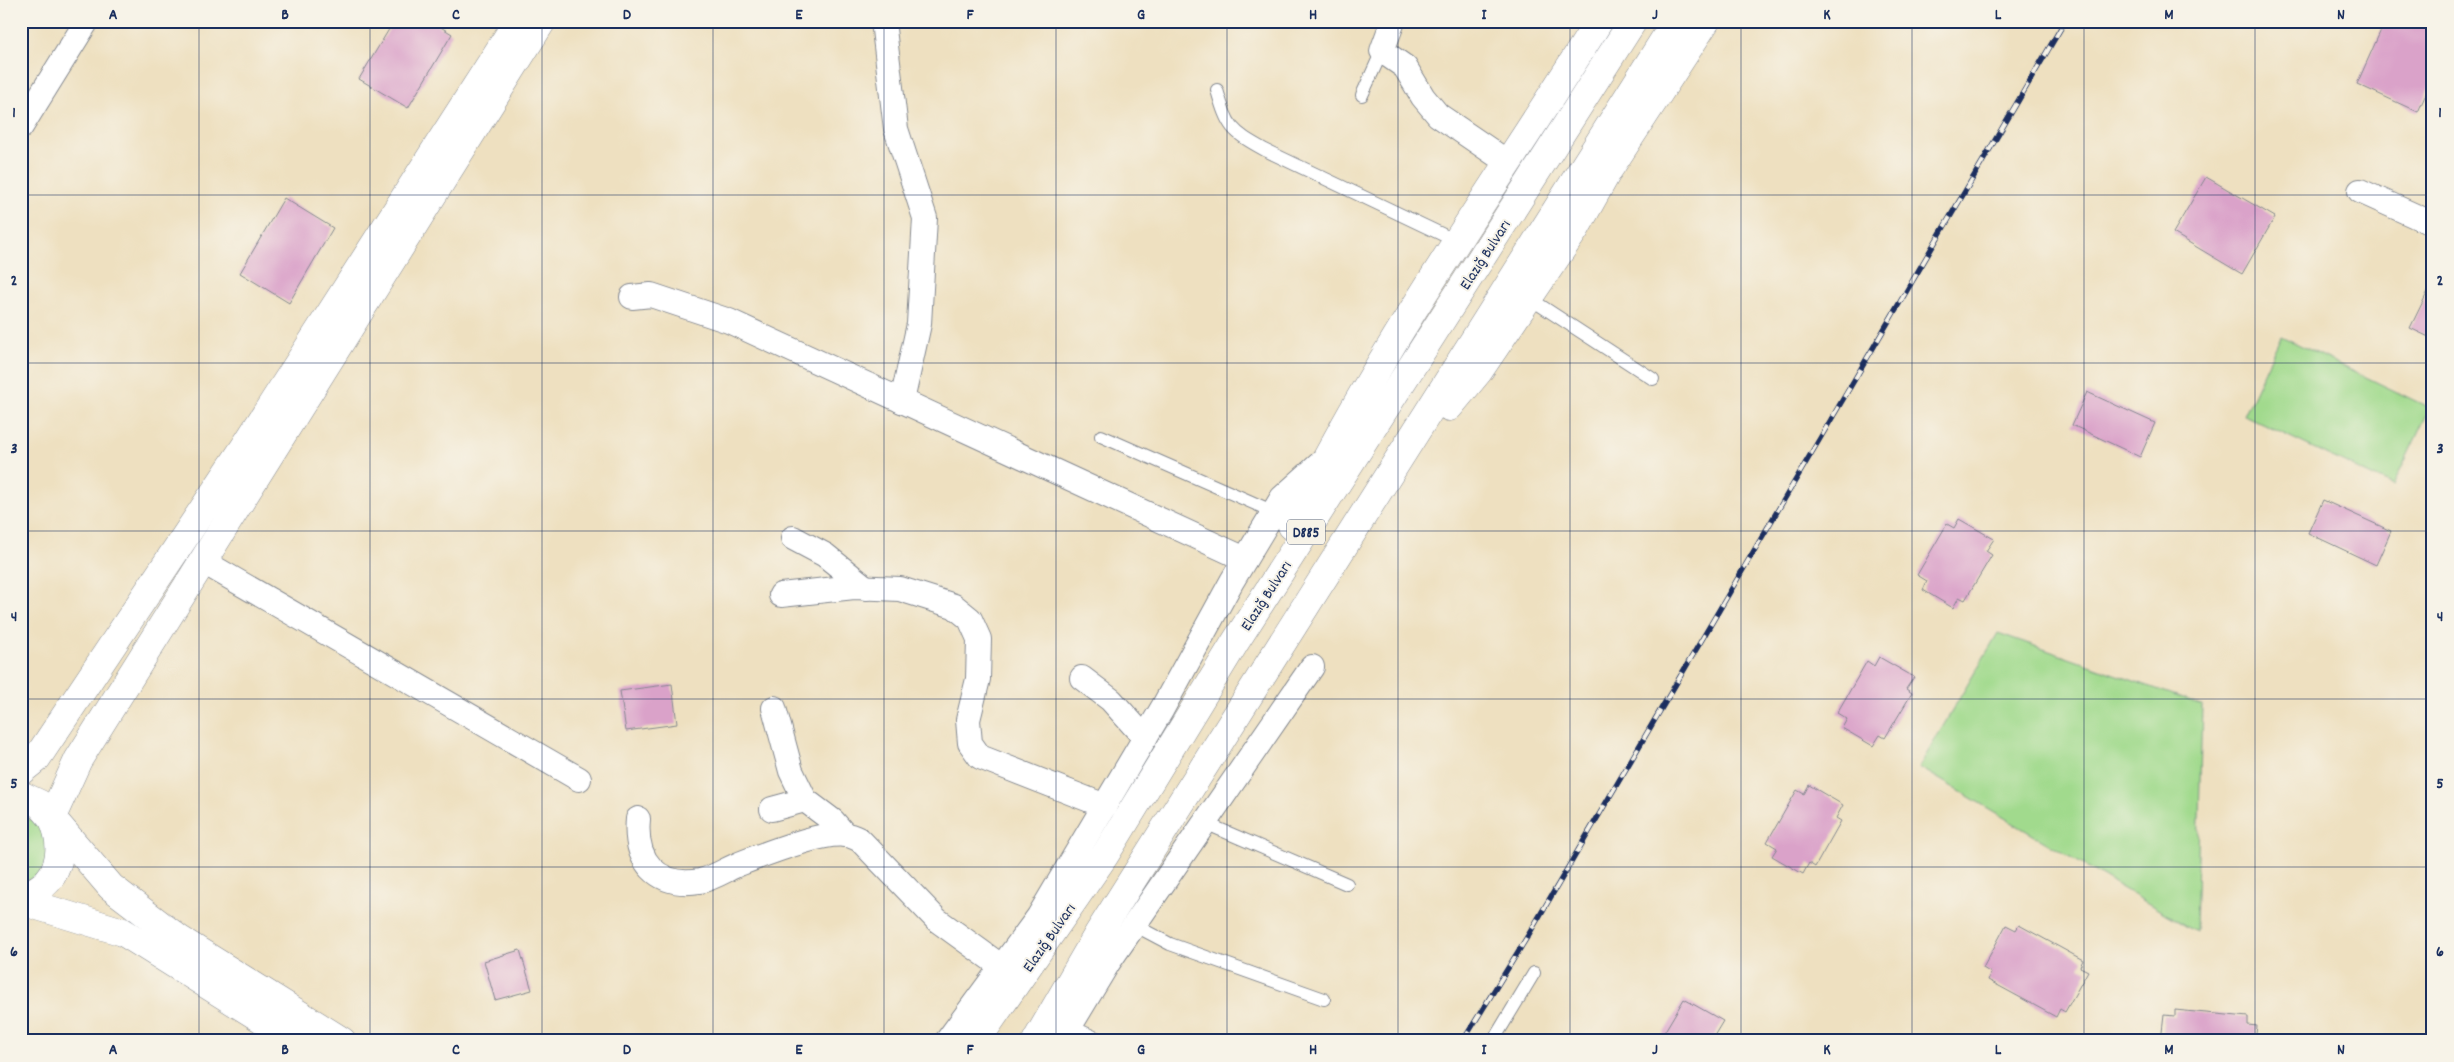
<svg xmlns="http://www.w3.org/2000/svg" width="2454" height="1062" font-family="Dekko,sans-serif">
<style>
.green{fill:#a1da8d;stroke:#5e8476}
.building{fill:#daa2c9}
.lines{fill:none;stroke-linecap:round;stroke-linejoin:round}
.lane-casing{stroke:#84888f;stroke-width:14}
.street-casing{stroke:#84888f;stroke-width:26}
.secondary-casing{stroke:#84888f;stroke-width:29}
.highway-casing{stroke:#84888f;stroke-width:29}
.lane{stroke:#fff;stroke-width:12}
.street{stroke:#fff;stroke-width:24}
.secondary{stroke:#fff;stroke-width:28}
.highway{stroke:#fff;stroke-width:28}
.rail-casing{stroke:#1b2f5e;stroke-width:5.5}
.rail{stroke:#f7f3e8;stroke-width:4;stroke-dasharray:11;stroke-linecap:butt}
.grid{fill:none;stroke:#1b2f5e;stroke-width:1;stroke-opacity:0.55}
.labels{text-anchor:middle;stroke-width:4;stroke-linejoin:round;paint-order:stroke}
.shield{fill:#f7f3e8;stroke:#5d6a87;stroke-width:1}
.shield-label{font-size:15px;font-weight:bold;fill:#1b2f5e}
.street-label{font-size:16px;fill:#1b2f5e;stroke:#f7f3e8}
.neatline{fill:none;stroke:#1b2f5e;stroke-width:2}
.grid-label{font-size:16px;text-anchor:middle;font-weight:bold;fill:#1b2f5e}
</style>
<rect width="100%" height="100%" fill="#f7f3e8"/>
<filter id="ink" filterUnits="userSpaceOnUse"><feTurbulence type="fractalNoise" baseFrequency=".02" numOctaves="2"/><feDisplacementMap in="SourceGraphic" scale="10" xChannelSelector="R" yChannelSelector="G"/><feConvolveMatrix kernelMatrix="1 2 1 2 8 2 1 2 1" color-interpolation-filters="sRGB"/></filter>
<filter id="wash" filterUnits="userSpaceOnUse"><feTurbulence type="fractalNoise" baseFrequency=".0096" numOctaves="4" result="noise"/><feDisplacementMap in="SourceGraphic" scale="20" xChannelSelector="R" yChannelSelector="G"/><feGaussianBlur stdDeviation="1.12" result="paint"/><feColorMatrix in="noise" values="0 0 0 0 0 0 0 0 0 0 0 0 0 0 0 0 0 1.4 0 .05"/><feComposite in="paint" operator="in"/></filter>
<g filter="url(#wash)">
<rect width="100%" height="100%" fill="#eee0c0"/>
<g class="green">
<polygon points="2281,336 2430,408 2393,486 2244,415"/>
<polygon points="1998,633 2202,705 2196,932 1919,767"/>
<path d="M21,816C47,821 56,855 39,874C35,878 26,881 21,884Z"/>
</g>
<g id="blocks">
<g class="building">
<polygon points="394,21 431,21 452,34 408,108 359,79"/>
<polygon points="2385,21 2416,21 2433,29 2433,78 2418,112 2357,84"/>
<polygon points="2206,177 2275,217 2242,274 2173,233"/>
<polygon points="284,198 333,228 289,303 240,273"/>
<polygon points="2433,281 2433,339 2410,328"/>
<polygon points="2087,392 2155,423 2140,457 2072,425"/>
<polygon points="2323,500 2391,531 2376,565 2308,533"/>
<polygon points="1959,519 1994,539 1986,551 1992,555 1965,600 1959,597 1953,608 1923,590 1927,581 1917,575 1947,524 1954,528"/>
<polygon points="1879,657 1914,677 1906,689 1912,693 1885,738 1880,735 1873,746 1842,728 1847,719 1837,713 1867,661 1874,666"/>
<polygon points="672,684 677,724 626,731 620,691"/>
<polygon points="1809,785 1843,805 1836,818 1841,821 1815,867 1809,863 1803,874 1772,856 1777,848 1767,842 1797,790 1804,794"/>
<polygon points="2006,925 2016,930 2019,925 2083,960 2080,967 2088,971 2065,1012 2060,1009 2056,1017 1988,980 1991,973 1983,968"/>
<polygon points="520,950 532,990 495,1000 484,961"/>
<polygon points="1684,999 1723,1021 1711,1041 1659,1041"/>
<polygon points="2175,1010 2248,1017 2248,1025 2257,1026 2255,1041 2161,1041 2164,1015 2175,1016"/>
</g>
</g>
</g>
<g filter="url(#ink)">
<use href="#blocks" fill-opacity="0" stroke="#84888f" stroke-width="1"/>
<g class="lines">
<g class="lane-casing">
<g id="lane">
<path d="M1217,90C1228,128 1231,131 1265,150L1456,241"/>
<polyline points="1362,95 1382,51"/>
<polyline points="1529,298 1653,379"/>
<polyline points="1101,436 1274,512"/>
<polyline points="1205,823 1347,884"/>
<polyline points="1134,925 1170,944 1324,999"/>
<polyline points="1070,1026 1103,1041"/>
<polyline points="1493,1041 1534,973"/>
</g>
</g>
<g class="street-casing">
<g id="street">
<polyline points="883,21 896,129 925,218 919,324 902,401"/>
<polyline points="1393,21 1382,51 1405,67 1423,97 1438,115 1507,162"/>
<polyline points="21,127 87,21"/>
<polyline points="2360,191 2433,224"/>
<polyline points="632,297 651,295 729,321 1245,559"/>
<polyline points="793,538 825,555 866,588"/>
<polyline points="202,561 579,779"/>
<polyline points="781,595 854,587 900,589 954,606 970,619 979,639 978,679 968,720 970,743 980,757 1105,806"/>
<polyline points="1082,678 1111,700 1145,738"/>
<polyline points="774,708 791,771 805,800 833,821 845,835"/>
<polyline points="772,809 805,800"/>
<path d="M638,819C634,861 657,888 700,881C714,878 727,869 739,864C762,855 823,831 846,835C850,835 856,838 860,840L937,920L1002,967"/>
<polyline points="947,1041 1039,916 1162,709 1232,581 1282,498 1322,462"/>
<polyline points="1061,1041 1108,963 1312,667"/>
</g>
</g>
<g class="secondary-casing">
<g id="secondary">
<polyline points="21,771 37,758 244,448 518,21"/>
<polyline points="21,795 40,804 111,887 179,939 342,1041"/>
<path d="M21,896C60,886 67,850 52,817L78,760L542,21"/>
<polyline points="21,901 123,932 297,1041"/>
</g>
</g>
<g class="highway-casing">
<g id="highway">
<polyline points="1449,407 1478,372 1576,228 1609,169 1706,21"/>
<path d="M1292,526C1378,348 1495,188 1599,21"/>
<polyline points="976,1041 1105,855 1236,641 1633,21"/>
<polyline points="1036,1041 1098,934 1676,21"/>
</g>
</g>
<use href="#lane" class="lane"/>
<use href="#street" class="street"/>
<use href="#secondary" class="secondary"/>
<use href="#highway" class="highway"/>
<g class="rail-casing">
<polyline id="rail" points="1463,1041 1529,934 2065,21"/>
</g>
<use href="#rail" class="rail"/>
</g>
</g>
<path class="grid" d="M199,21V1041M370,21V1041M542,21V1041M713,21V1041M884,21V1041M1056,21V1041M1227,21V1041M1398,21V1041M1570,21V1041M1741,21V1041M1912,21V1041M2084,21V1041M2255,21V1041M21,195H2433M21,363H2433M21,531H2433M21,699H2433M21,867H2433"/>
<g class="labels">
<rect class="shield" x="1287" y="519.5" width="38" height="25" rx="4"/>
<g class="shield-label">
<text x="1306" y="537">D885</text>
</g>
<g class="street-label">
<text transform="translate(1484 254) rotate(-57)" y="6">Elazığ Bulvarı</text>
<text transform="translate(1265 595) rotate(-57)" y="6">Elazığ Bulvarı</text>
<text transform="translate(1048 937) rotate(-55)" y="6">Elazığ Bulvarı</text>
</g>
</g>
<rect width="2454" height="1062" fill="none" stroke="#f7f3e8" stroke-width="55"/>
<rect x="28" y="28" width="2398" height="1006" class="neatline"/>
<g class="grid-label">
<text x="113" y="19">A</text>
<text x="285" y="19">B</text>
<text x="456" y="19">C</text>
<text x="627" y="19">D</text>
<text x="799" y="19">E</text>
<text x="970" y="19">F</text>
<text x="1141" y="19">G</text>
<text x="1313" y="19">H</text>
<text x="1484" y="19">I</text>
<text x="1655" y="19">J</text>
<text x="1827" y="19">K</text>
<text x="1998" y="19">L</text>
<text x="2169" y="19">M</text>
<text x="2341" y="19">N</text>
<text x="14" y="117">1</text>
<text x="2440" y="117">1</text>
<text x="14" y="285">2</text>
<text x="2440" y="285">2</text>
<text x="14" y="453">3</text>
<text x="2440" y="453">3</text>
<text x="14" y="621">4</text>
<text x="2440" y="621">4</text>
<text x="14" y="788">5</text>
<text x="2440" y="788">5</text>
<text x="14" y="956">6</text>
<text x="2440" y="956">6</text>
<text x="113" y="1054">A</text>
<text x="285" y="1054">B</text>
<text x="456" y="1054">C</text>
<text x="627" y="1054">D</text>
<text x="799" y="1054">E</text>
<text x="970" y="1054">F</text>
<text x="1141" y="1054">G</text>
<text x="1313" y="1054">H</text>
<text x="1484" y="1054">I</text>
<text x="1655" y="1054">J</text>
<text x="1827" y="1054">K</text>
<text x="1998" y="1054">L</text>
<text x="2169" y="1054">M</text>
<text x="2341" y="1054">N</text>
</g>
</svg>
